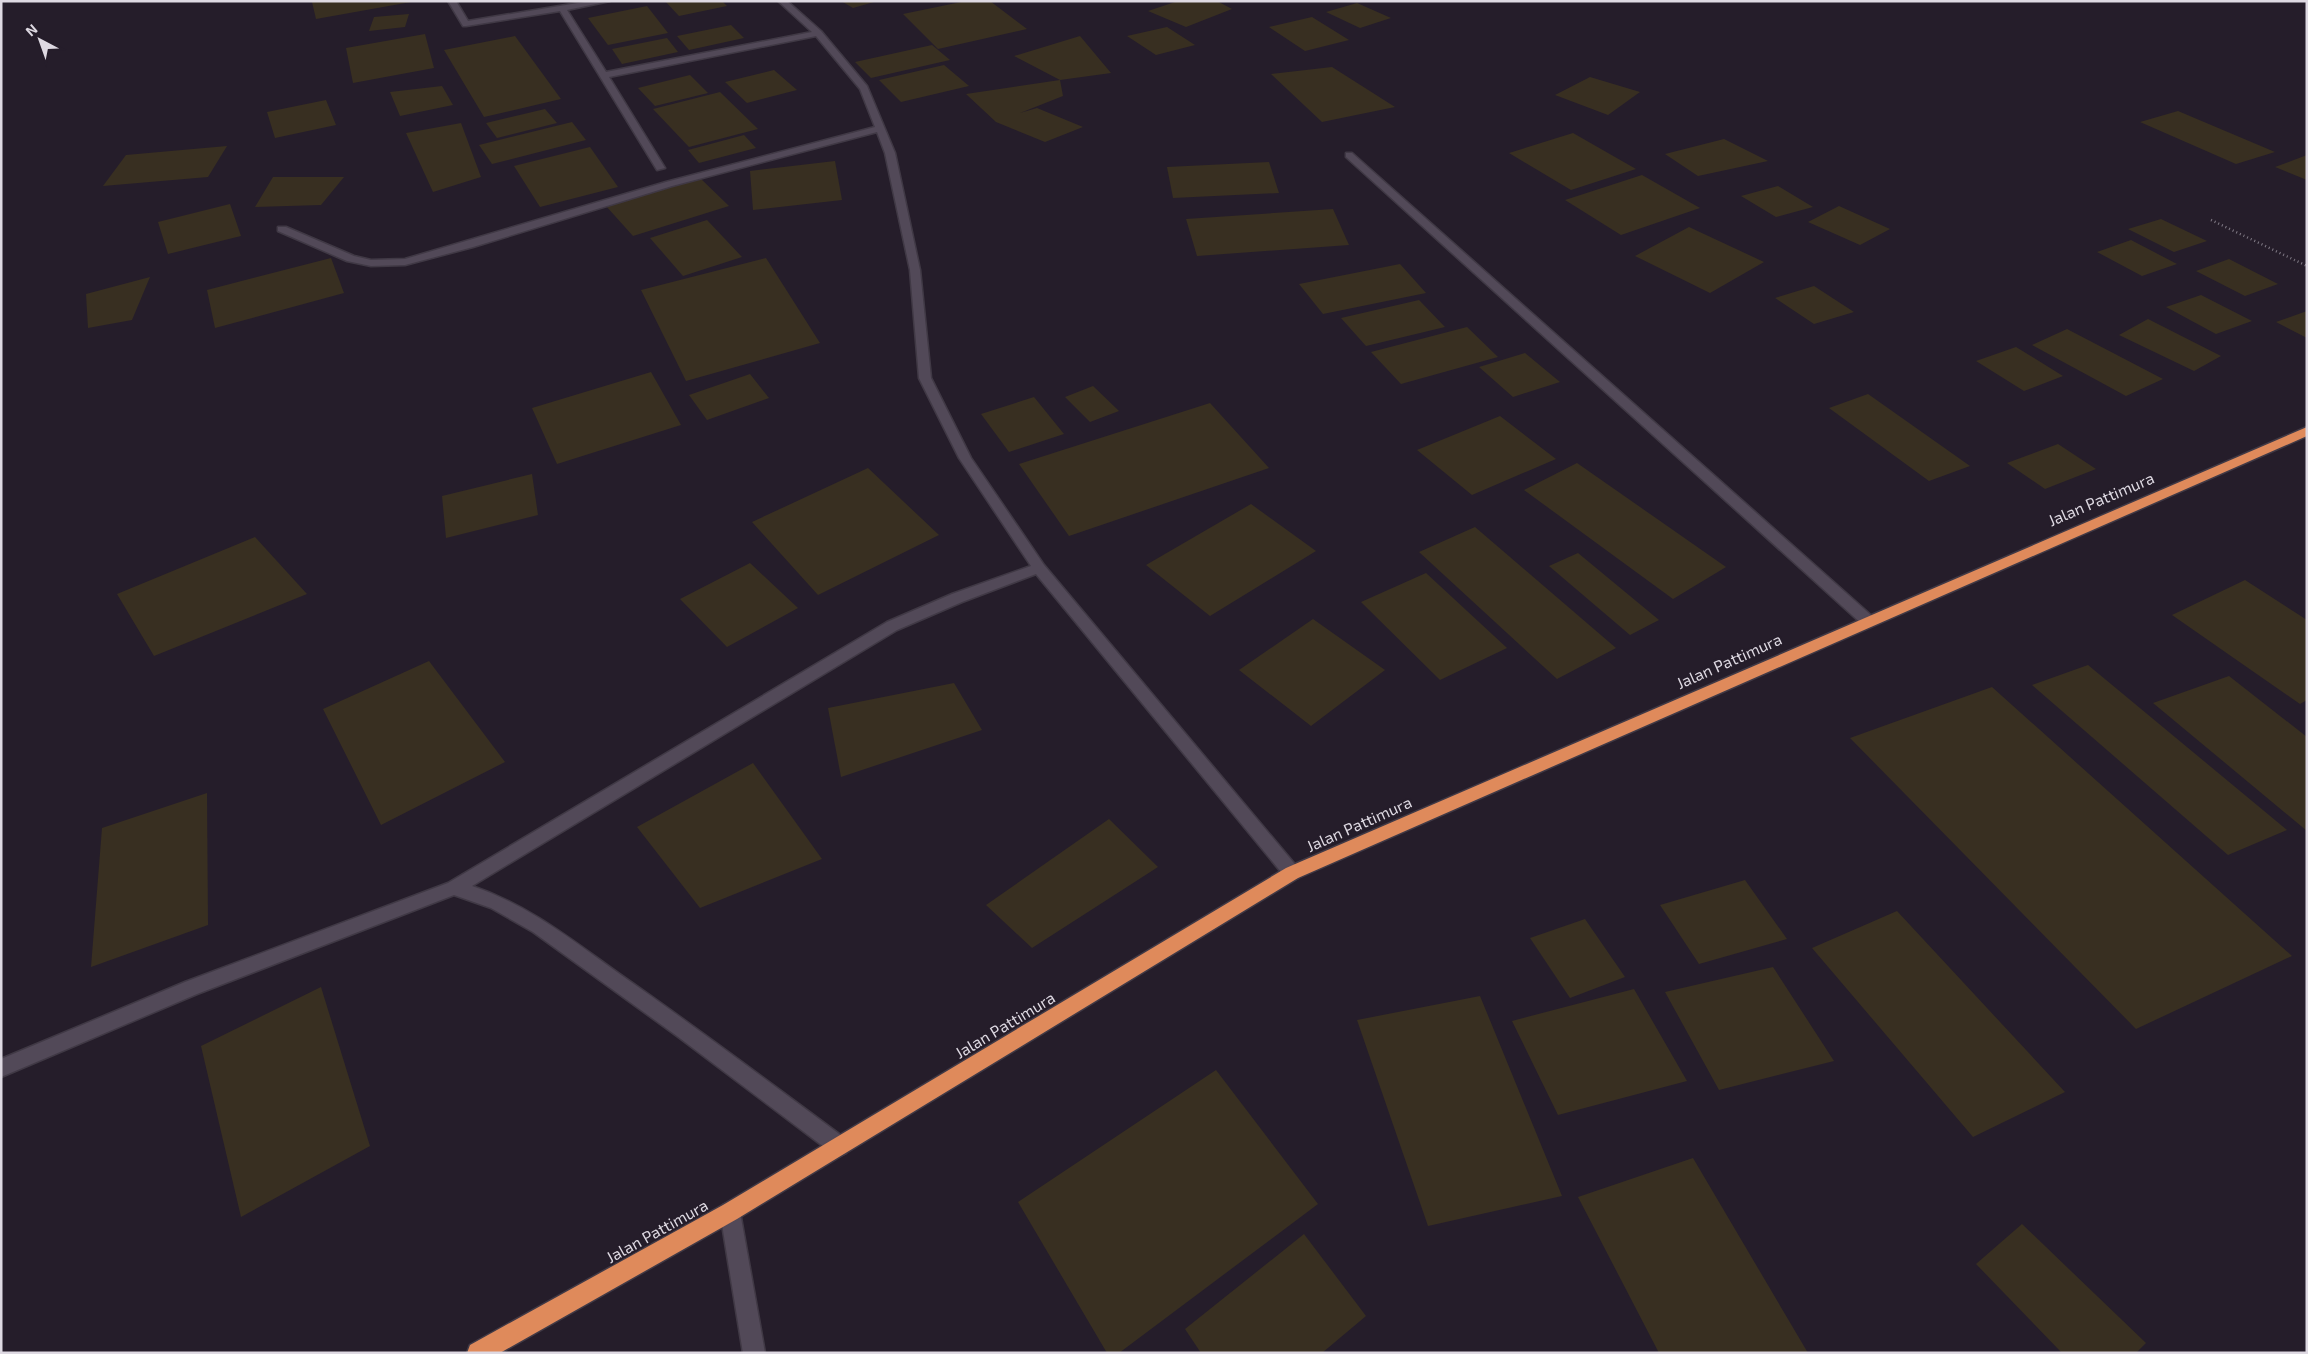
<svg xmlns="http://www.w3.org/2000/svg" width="2308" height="1354" font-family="'Exo 2',sans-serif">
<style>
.building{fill:#382f21}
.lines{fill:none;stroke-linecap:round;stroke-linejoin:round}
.minor-casing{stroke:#403945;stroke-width:3}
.highway-casing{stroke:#403945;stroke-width:3}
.path{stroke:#817b86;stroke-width:2.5;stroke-dasharray:1 3;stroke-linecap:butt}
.minor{fill:#524958;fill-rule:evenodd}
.highway{fill:#df8a5b;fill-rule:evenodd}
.labels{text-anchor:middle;stroke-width:4;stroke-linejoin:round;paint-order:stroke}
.street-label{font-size:16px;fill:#ded9e2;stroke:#251d2a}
</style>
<rect width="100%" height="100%" fill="#251d2a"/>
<g class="building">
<polygon points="317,1 411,1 411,2 316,19 312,2"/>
<polygon points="665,1 722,1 727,6 679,16"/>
<polygon points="841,1 873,1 874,2 853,8"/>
<polygon points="966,1 990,1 1027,29 938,49 903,14"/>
<polygon points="1178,1 1217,1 1232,9 1186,27 1148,11"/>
<polygon points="1357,3 1391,18 1360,28 1326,12"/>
<polygon points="647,6 668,33 608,45 588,18"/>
<polygon points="409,14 405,27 369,31 374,17"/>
<polygon points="1312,17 1349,40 1305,51 1269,27"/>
<polygon points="731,25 744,38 689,50 677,36"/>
<polygon points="1167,27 1195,45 1156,55 1127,36"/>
<polygon points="425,34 434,68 353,83 346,48"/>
<polygon points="515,36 561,99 484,117 444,50"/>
<polygon points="1080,36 1111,73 1060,80 1063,96 1020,113 1037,108 1083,127 1045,142 996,122 966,94 1060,80 1014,56"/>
<polygon points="667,38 678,52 622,64 612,49"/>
<polygon points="932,45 950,60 871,78 855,62"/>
<polygon points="944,65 969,86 901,102 879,80"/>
<polygon points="1332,67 1395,107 1322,122 1271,74"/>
<polygon points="774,70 797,90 747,103 725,82"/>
<polygon points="690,75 708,93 655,106 638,88"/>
<polygon points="1590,77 1640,92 1608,115 1555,95"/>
<polygon points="442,86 453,105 400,116 390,92"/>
<polygon points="720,92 758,129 689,147 653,109"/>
<polygon points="326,100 336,125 275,138 267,112"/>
<polygon points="545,109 557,123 497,138 486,123"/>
<polygon points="2178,111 2275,152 2236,164 2140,122"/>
<polygon points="572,122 586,140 492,164 479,145"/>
<polygon points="461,123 481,177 433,192 406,133"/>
<polygon points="1573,133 1636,169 1571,190 1509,153"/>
<polygon points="744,135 756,148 699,163 688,150"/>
<polygon points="1724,139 1768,161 1698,176 1665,154"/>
<polygon points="227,146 208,177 103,186 126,155"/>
<polygon points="590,147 618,187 540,207 514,166"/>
<polygon points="2307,155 2307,180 2275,167"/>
<polygon points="835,161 842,200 753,210 750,171"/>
<polygon points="1269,162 1279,193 1173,198 1167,167"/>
<polygon points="1642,175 1700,208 1621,235 1565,200"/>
<polygon points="273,177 344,177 321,205 255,207"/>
<polygon points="700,178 729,206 633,236 606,206"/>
<polygon points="1778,186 1813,207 1776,217 1741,196"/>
<polygon points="230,204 241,236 168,254 158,222"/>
<polygon points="1839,206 1890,229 1860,245 1808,222"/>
<polygon points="1333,209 1349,245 1197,256 1186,219"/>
<polygon points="2161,219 2207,241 2174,252 2128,229"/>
<polygon points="707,220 742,257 683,276 650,238"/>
<polygon points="1689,227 1764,262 1710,293 1635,256"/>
<polygon points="2131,240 2177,264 2142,276 2097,252"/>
<polygon points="331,258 344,293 215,328 207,290"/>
<polygon points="766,258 820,343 686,381 641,290"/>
<polygon points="2229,259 2278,284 2245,296 2196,271"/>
<polygon points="1400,264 1426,293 1323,314 1299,284"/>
<polygon points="150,277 132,320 88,328 86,294"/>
<polygon points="1814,286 1854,312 1814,324 1775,298"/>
<polygon points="2201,295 2252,321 2216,334 2166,307"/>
<polygon points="1419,300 1445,327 1366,346 1341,318"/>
<polygon points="2307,311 2307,338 2276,322"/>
<polygon points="2148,319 2221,356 2194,371 2119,335"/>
<polygon points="1467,327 1498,357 1401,384 1371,352"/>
<polygon points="2067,329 2163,379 2126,396 2032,345"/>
<polygon points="2016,347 2063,376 2024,391 1976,361"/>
<polygon points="1525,353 1560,382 1513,397 1479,367"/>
<polygon points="651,372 681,425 557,464 532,408"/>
<polygon points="750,374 769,398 707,420 689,395"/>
<polygon points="1093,386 1119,411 1090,422 1065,397"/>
<polygon points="1868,394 1970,466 1929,481 1829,408"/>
<polygon points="1034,397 1064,434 1009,452 981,414"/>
<polygon points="1210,403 1269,468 1069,536 1019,464"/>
<polygon points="1500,416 1556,459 1472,495 1417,450"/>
<polygon points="2058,444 2096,469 2045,489 2007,463"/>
<polygon points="1577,463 1726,567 1673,599 1524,490"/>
<polygon points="868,468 939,535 818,595 752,522"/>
<polygon points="532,474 538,515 446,538 442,496"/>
<polygon points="1251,504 1316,551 1210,616 1146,565"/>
<polygon points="1475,527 1616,648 1557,679 1419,552"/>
<polygon points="255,537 307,594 154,656 117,594"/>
<polygon points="1578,553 1659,620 1630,635 1549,566"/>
<polygon points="750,563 798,608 727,647 680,599"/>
<polygon points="1426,573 1507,648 1440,680 1361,602"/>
<polygon points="2245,580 2307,620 2307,700 2300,704 2172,615"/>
<polygon points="1313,619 1385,670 1311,726 1239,670"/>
<polygon points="429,661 505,762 381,825 323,709"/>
<polygon points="2088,665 2287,830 2228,855 2032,685"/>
<polygon points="2229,676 2307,737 2307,831 2153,703"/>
<polygon points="954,683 982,730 841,777 828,708"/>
<polygon points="1992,687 2292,956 2136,1029 1850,738"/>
<polygon points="753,763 822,859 700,908 637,827"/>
<polygon points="207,793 208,925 91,967 102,828"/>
<polygon points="1109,819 1158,867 1032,948 986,905"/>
<polygon points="1745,880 1787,939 1699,964 1660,905"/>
<polygon points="1897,911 2065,1092 1973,1137 1812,948"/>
<polygon points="1585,919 1625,977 1570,998 1530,938"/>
<polygon points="1773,967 1834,1061 1719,1090 1665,992"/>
<polygon points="321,987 370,1146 241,1217 201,1046"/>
<polygon points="1634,989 1687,1081 1558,1115 1512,1021"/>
<polygon points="1480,996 1562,1196 1428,1226 1357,1020"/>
<polygon points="1216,1070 1318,1204 1119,1353 1107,1353 1018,1202"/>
<polygon points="1693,1158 1808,1353 1659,1353 1578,1197"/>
<polygon points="2022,1224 2146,1343 2136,1353 2062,1353 1976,1264"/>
<polygon points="1304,1234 1366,1316 1322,1353 1201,1353 1185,1329"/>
</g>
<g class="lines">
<g class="minor-casing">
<g id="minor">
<path d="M448,1H456L468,21L590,1H610L567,10L606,72L812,32L778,1H787L821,31L867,86L895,153L920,270L931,378L971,458L1044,565L1298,868L1301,873L1298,878L1292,880L1286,878L1036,574L962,602L897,630L472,886C529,905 573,941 621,975C697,1028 772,1084 846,1139L849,1146L846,1153L839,1156L832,1153L677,1036L533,932L491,908L454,895L197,994L1,1077V1059L185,982L448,883L887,622L952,594L1031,566L959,458L919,378L910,270L885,153L877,132L672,186L473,247L405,265L371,266L347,261L278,231V227H286L354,256L371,260L405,259L666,182L875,127L860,89L816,36L609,77L665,168L657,170L560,11L466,26H463Z"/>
<polygon points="1346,153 1352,153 1873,617 1875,621 1873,625 1863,625 1346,157"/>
<polygon points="730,1202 737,1205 740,1212 765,1353 743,1353 720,1212 723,1205"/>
</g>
</g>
<g class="highway-casing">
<polygon id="highway" points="2307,427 2307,436 1298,878 737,1219 500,1353 467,1353 470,1345 723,1205 1286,868"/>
</g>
<polyline class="path" points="2211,220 2307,266"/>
<use href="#minor" class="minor"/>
<use href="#highway" class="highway"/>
</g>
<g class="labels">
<g class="street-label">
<text transform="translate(2101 499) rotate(-23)" y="6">Jalan Pattimura</text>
<text transform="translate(1729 661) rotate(-24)" y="6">Jalan Pattimura</text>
<text transform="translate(1359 824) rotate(-24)" y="6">Jalan Pattimura</text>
<text transform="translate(1005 1025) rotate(-31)" y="6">Jalan Pattimura</text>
<text transform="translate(657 1231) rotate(-29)" y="6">Jalan Pattimura</text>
</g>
</g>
<rect width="2308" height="1354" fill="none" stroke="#ded9e2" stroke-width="5"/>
<g transform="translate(40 40) rotate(319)" stroke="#251d2a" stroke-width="4" paint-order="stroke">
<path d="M0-4L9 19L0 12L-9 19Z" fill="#ded9e2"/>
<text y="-8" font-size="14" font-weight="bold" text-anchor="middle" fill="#ded9e2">N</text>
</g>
</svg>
